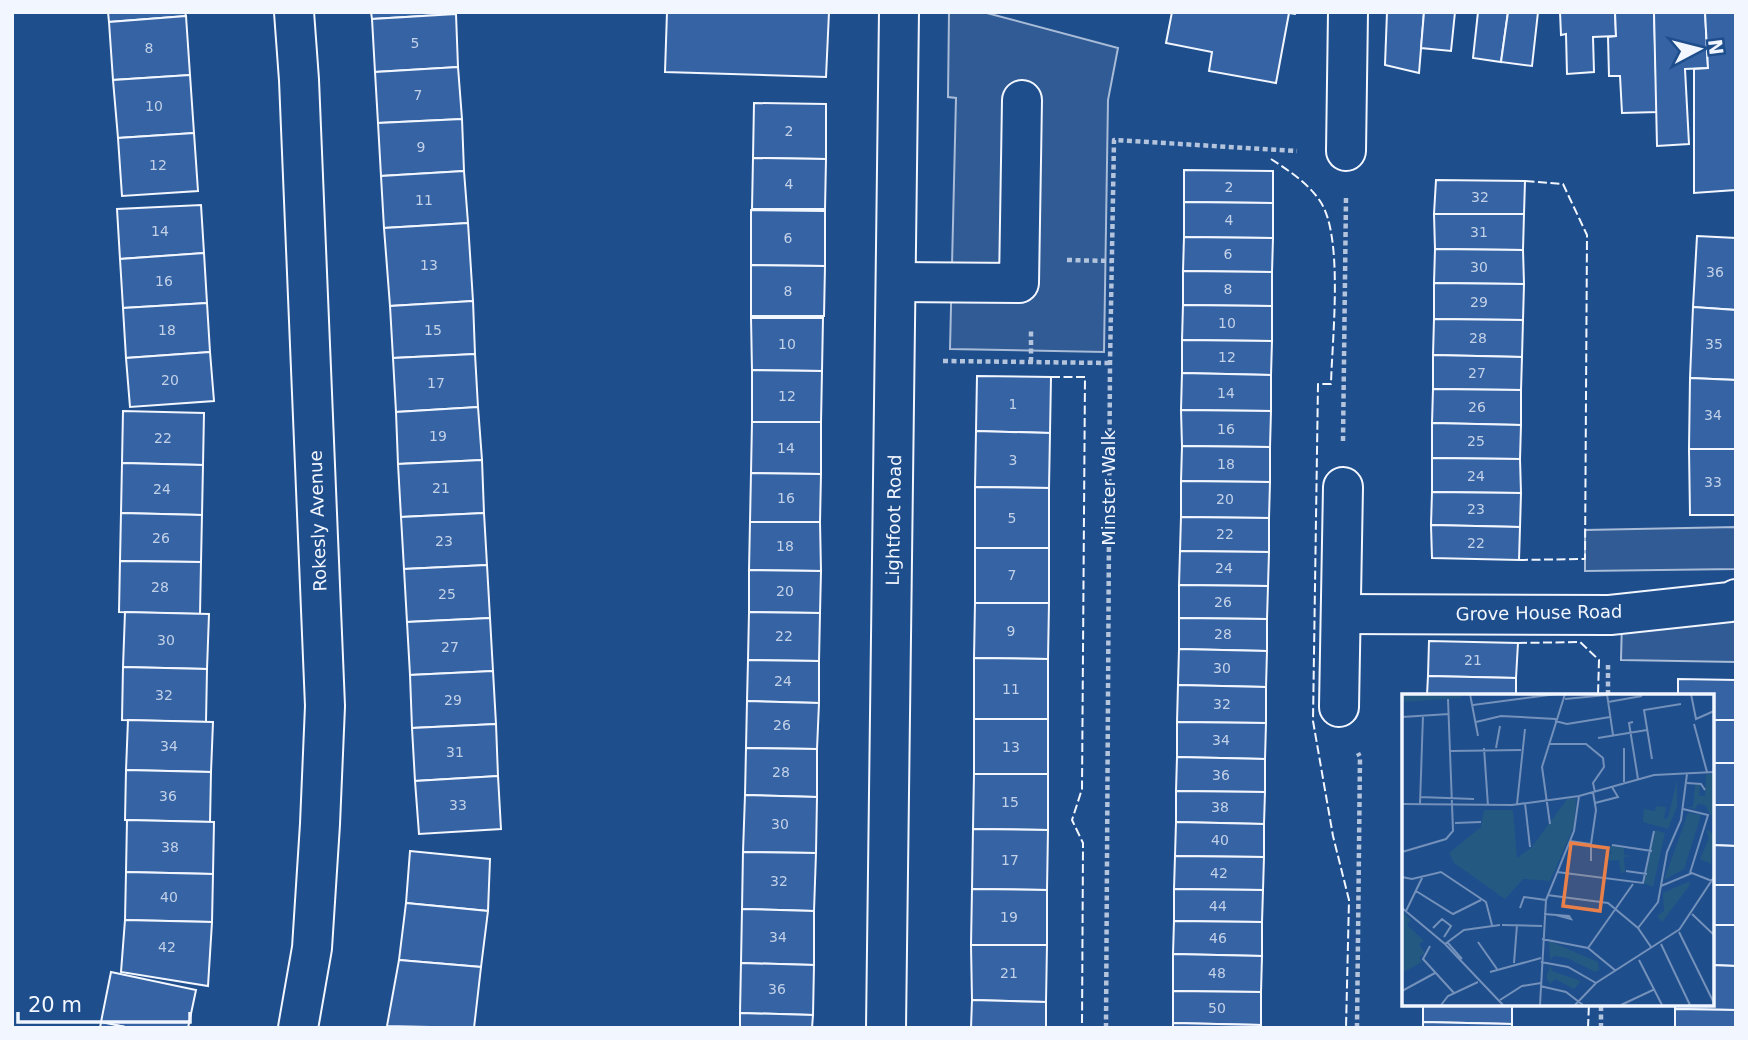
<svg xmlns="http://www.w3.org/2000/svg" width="1748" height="1040" font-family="'DejaVu Sans',sans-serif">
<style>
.parking{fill:#305b95;stroke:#a8bbd7;stroke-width:2}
.building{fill:#3563a3;stroke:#f2f6ff;stroke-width:2}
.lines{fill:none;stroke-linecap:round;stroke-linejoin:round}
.minor-casing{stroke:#f2f6ff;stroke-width:42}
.tertiary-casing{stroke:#f2f6ff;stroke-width:42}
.path{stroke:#b3c4dc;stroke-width:4.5;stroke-dasharray:5 3.5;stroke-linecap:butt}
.minor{stroke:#1f4e8c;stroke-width:38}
.tertiary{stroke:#1f4e8c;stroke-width:38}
.fence{stroke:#f2f6ff;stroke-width:2;stroke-dasharray:9 3.5;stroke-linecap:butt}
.labels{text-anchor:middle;stroke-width:5;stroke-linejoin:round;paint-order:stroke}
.number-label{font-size:14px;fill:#c3d1e8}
.street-label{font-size:18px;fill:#f2f6ff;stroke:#1f4e8c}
.inset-road{fill:none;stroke:#7391ba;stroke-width:2}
.view{fill:#ea8049;fill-opacity:0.15;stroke:#ea8049;stroke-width:3.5}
.inset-edge{fill:none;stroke:#f2f6ff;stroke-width:3.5}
</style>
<rect width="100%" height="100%" fill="#1f4e8c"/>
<g class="parking">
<polygon points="949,12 983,12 1118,48 1108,100 1104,352 950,349 956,98 948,97"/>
<polygon points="1736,527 1736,569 1585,571 1585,530"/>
<polygon points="1622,621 1736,622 1736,662 1621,660"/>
</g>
<g class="building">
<polygon points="108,12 185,12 186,16 109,22"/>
<polygon points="371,12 456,12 456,14 372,19"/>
<polygon points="667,12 829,12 826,77 665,72"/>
<polygon points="1172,12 1296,12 1295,14 1289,13 1276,83 1209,71 1212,52 1166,43"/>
<polygon points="1387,12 1424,12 1419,73 1385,65"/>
<polygon points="1424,12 1455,12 1451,51 1421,48"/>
<polygon points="1478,12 1508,12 1501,62 1473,58"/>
<polygon points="1508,12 1538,12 1532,66 1501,62"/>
<polygon points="1560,12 1615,12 1616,36 1593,37 1594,72 1567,74 1566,34 1561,35"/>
<polygon points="1615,12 1654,12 1657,112 1622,113 1620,76 1609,76 1608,37 1616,36"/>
<polygon points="1654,12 1705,12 1708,68 1685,69 1689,144 1657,146"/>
<polygon points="1705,12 1736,12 1735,190 1694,193 1694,69 1708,68"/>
<polygon points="456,14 458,67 375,72 372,19"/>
<polygon points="186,16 190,75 113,80 109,22"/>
<polygon points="458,67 462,119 378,123 375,72"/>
<polygon points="190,75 194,133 118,138 113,80"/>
<polygon points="754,103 826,104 826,159 753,158"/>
<polygon points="462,119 464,171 381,176 378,123"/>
<polygon points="194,133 198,191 122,196 118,138"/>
<polygon points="753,158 826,159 825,209 752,209"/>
<polygon points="1184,170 1273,171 1273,203 1184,202"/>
<polygon points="464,171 468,223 384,228 381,176"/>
<polygon points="1436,180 1525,181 1524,214 1434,214"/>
<polygon points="1184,202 1273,203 1273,238 1184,237"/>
<polygon points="201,205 204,253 120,259 117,209"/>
<polygon points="751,210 825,211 825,266 751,265"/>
<polygon points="1434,214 1524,214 1523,250 1435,249"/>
<polygon points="468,223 473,301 390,306 384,228"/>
<polygon points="1697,236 1736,238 1736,310 1693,307"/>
<polygon points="1184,237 1273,238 1272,272 1183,271"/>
<polygon points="1435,249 1523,250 1524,284 1434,283"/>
<polygon points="204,253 207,303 123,308 120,259"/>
<polygon points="751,265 825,266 824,316 751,316"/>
<polygon points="1183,271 1272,272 1272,306 1183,305"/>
<polygon points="1434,283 1524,284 1523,320 1434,319"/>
<polygon points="473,301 475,354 393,358 390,306"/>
<polygon points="207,303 210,352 126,358 123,308"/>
<polygon points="1183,305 1272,306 1272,341 1182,340"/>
<polygon points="1693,307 1736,310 1736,380 1690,378"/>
<polygon points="751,318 823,318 822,371 752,370"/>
<polygon points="1434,319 1523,320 1522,357 1433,355"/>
<polygon points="1182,340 1272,341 1271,375 1182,373"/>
<polygon points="210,352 214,401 130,407 126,358"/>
<polygon points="475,354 478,407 396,412 393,358"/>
<polygon points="1433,355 1522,357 1521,390 1433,389"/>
<polygon points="752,370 822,371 821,422 752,422"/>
<polygon points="1182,373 1271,375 1271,411 1181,410"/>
<polygon points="977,376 1051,377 1050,433 976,431"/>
<polygon points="1690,378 1736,380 1736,449 1689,449"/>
<polygon points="1433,389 1521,390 1521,425 1432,423"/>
<polygon points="478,407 482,460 398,464 396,412"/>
<polygon points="1181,410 1271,411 1270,447 1182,446"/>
<polygon points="123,411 204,413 203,465 122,463"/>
<polygon points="752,422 821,422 821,474 751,473"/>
<polygon points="1432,423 1521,425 1520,459 1432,458"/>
<polygon points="976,431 1050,433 1049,488 975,487"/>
<polygon points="1182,446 1270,447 1270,482 1181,481"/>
<polygon points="1689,449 1736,449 1736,515 1690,515"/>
<polygon points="1432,458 1520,459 1521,493 1432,492"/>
<polygon points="482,460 484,513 401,517 398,464"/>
<polygon points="122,463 203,465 202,515 121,513"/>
<polygon points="751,473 821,474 820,522 750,522"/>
<polygon points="1181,481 1270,482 1269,518 1181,517"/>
<polygon points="975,487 1049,488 1049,548 975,548"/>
<polygon points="1432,492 1521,493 1520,527 1431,525"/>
<polygon points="121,513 202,515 201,562 120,561"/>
<polygon points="484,513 487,565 404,569 401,517"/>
<polygon points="1181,517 1269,518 1269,552 1180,551"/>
<polygon points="750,522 820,522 821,571 749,570"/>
<polygon points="1431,525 1520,527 1519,560 1432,558"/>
<rect x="975" y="548" width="74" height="55"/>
<polygon points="1180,551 1269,552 1268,586 1179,585"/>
<polygon points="120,561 201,562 200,614 119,612"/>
<polygon points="487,565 490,618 407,622 404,569"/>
<polygon points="749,570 821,571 820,613 749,612"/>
<polygon points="1179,585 1268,586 1267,619 1179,618"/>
<polygon points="975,603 1049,603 1048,659 974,658"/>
<polygon points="125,612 209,614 207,669 123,667"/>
<polygon points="749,612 820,613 819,661 748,660"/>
<polygon points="490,618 493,671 410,675 407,622"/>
<polygon points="1179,618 1267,619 1267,651 1179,649"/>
<polygon points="1429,641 1518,643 1516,678 1428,676"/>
<polygon points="1179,649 1267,651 1266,687 1178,685"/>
<polygon points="974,658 1048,659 1048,719 974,719"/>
<polygon points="748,660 819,661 819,703 747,701"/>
<polygon points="123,667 207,669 206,722 122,720"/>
<polygon points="493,671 496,724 412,728 410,675"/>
<polygon points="1428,676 1516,678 1516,695 1427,695"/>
<polygon points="1678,679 1736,680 1736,720 1711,720 1711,695 1678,695"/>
<polygon points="1178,685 1266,687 1266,723 1177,722"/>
<polygon points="747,701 819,703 817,749 746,748"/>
<rect x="974" y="719" width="74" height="55"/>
<polygon points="128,720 213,722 211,772 126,770"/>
<rect x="1711" y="720" width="25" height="43"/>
<polygon points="1177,722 1266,723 1265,759 1177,757"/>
<polygon points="496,724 498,776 415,781 412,728"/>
<polygon points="746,748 817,749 817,797 745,795"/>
<polygon points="1177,757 1265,759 1265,792 1176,791"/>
<rect x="1711" y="763" width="25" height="42"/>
<polygon points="126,770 211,772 210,822 125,820"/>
<polygon points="974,774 1048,774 1048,830 973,829"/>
<polygon points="498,776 501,829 419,834 415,781"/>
<polygon points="1176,791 1265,792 1264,824 1176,822"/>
<polygon points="745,795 817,797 816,853 743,852"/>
<polygon points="1711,805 1736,805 1736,846 1711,845"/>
<polygon points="127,820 214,822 213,874 126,872"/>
<polygon points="1176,822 1264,824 1264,857 1175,856"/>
<polygon points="973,829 1048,830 1047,890 972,889"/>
<polygon points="1711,845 1736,846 1736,885 1711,885"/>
<polygon points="410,851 490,859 488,911 406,903"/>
<polygon points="743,852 816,853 814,911 742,909"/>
<polygon points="1175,856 1264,857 1263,890 1174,889"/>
<polygon points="126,872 213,874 212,922 125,920"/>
<rect x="1711" y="885" width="25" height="40"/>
<polygon points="972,889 1047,890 1047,945 971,945"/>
<polygon points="1174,889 1263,890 1262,922 1174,921"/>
<polygon points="406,903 488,911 481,967 399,960"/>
<polygon points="742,909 814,911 814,965 741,963"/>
<polygon points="125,920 212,922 208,986 121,972"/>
<polygon points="1174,921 1262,922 1262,956 1173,954"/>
<polygon points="1711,925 1736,925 1736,966 1711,965"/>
<polygon points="971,945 1047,945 1046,1002 972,1000"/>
<polygon points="1173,954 1262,956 1261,992 1173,991"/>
<polygon points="399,960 481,967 474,1028 387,1026"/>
<polygon points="741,963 814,965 813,1015 740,1013"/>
<polygon points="1711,965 1736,966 1736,1010 1675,1009 1675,1003 1711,1003"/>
<polygon points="111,972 196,990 188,1028 130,1028 101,1022"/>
<polygon points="1173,991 1261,992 1261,1025 1173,1023"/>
<polygon points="972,1000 1046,1002 1046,1028 971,1028"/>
<polygon points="1423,1003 1512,1003 1512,1024 1423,1022"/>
<polygon points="1675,1009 1736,1010 1736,1028 1675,1028"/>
<polygon points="740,1013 813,1015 812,1028 740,1028"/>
<polygon points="101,1022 130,1028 100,1028"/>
<polygon points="1423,1022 1512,1024 1512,1028 1423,1028"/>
<polygon points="1173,1023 1261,1025 1261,1028 1173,1028"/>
</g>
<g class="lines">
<g class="minor-casing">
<g id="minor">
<polyline points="1346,151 1348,12"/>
<polyline points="897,282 1019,283 1022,100"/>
<polyline points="1341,614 1610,615 1730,602 1736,599"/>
<polyline points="1339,707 1343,487"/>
<polyline points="886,1028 899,12"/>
</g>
</g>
<g class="tertiary-casing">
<polyline id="tertiary" points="294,12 299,80 325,706 320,824 312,948 298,1028"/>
</g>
<g class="path">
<polyline points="1067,260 1112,261"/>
<polyline points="943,361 1110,363"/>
<polyline points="1031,362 1031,331"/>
<polyline points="1343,441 1346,197"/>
<polyline points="1608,695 1608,665"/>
<polyline points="1106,1028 1110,363 1114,140 1297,151"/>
<polyline points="1357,1028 1360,757 1358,753"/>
<polyline points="1601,1028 1601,1003"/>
</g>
<use href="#minor" class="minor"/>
<use href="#tertiary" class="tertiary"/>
<g class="fence">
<path d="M1271,159C1288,170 1308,183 1320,201C1344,236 1332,340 1331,384H1318L1313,721L1333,836L1349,900L1346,1028"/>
<polyline points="1051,377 1085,377 1082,789 1072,820 1083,843 1082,1028"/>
<polyline points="1519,560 1585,559 1587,235 1563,184 1525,181"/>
<polyline points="1518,643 1580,642 1599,660 1598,695"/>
<polyline points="1588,1028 1589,1003"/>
</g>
</g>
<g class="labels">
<g class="number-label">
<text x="415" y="48">5</text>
<text x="149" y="53">8</text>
<text x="418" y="100">7</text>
<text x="154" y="111">10</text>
<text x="789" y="136">2</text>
<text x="421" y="152">9</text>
<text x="158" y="170">12</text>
<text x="789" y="189">4</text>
<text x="1229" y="192">2</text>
<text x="1480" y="202">32</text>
<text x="424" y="205">11</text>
<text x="1229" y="225">4</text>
<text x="160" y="236">14</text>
<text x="1479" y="237">31</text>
<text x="788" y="243">6</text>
<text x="1228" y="259">6</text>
<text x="429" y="270">13</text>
<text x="1479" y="272">30</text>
<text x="1715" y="277">36</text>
<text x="164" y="286">16</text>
<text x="1228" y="294">8</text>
<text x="788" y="296">8</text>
<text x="1479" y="307">29</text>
<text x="1227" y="328">10</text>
<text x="167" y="335">18</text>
<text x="433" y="335">15</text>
<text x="1478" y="343">28</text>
<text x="787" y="349">10</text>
<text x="1714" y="349">35</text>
<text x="1227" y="362">12</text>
<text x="1477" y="378">27</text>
<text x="170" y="385">20</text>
<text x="436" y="388">17</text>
<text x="1226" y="398">14</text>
<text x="787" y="401">12</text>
<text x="1013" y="409">1</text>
<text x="1477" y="412">26</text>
<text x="1713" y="420">34</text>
<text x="1226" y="434">16</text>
<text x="438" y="441">19</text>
<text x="163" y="443">22</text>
<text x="1476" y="446">25</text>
<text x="786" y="453">14</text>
<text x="1013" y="465">3</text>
<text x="1226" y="469">18</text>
<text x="1476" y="481">24</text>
<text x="1713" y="487">33</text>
<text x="441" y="493">21</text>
<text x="162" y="494">24</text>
<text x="786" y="503">16</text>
<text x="1225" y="504">20</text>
<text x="1476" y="514">23</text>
<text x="1012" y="523">5</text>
<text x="1225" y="539">22</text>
<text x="161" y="543">26</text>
<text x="444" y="546">23</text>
<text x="1476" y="548">22</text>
<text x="785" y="551">18</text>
<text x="1224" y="573">24</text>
<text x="1012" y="580">7</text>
<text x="160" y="592">28</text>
<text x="785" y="596">20</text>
<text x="447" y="599">25</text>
<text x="1223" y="607">26</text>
<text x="1011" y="636">9</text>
<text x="1223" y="639">28</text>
<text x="784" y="641">22</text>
<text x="166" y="645">30</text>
<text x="450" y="652">27</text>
<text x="1473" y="665">21</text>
<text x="1222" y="673">30</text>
<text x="783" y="686">24</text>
<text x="1011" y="694">11</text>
<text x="164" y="700">32</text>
<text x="453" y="705">29</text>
<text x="1222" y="709">32</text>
<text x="782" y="730">26</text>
<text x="1221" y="745">34</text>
<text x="169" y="751">34</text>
<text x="1011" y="752">13</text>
<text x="455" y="757">31</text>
<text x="781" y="777">28</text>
<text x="1221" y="780">36</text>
<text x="168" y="801">36</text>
<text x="1010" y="807">15</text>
<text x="458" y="810">33</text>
<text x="1220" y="812">38</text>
<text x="780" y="829">30</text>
<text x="1220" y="845">40</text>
<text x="170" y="852">38</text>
<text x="1010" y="865">17</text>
<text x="1219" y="878">42</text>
<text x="779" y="886">32</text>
<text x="169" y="902">40</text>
<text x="1218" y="911">44</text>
<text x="1009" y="922">19</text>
<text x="778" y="942">34</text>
<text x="1218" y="943">46</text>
<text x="167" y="952">42</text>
<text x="1009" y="978">21</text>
<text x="1217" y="978">48</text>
<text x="777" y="994">36</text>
<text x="1217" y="1013">50</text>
</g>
<g class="street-label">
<text transform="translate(1109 488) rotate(-90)" y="6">Minster Walk</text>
<text transform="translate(894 520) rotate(-89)" y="6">Lightfoot Road</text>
<text transform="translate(318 521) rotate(-92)" y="6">Rokesly Avenue</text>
<text transform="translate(1539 613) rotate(-1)" y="6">Grove House Road</text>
</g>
</g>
<g transform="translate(1402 694)">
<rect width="312" height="312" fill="#1f4e8c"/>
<path d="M0,0H59V4L0,8ZM304,80H311V125L303,111L296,110L293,115L284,113H291L293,91H298L297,102H303ZM275,86V112L266,135L241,128L242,115L253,117L254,112L264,113L262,125L266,124ZM166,104L174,105L172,132L148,187L121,185L103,205L52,169L47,159L79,133L82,116H111L115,164L129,154ZM286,119L299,121L282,175L262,186ZM304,135L311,140L309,170L298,165L307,144ZM253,136L263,139L251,193L242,189ZM207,152L222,154V161L229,162L222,163L223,178L219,179L217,166L205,167L206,160H210ZM288,187L287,192L260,228L255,222L262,217L261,199ZM0,217L9,226L5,231L22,247L17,250L23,260L17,263L20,268L0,279ZM147,247L196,268L197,276L193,278L165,264L152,262L148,266ZM149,271L150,277L179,287L172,295L153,285L148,290L144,283Z" fill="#245a82"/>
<path class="inset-road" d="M68,0L76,42M205,0L211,41M289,0L294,25L312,17M163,5L205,1M206,8L240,2M71,11L155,0M0,23L47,20M153,27L165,30L208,23M74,28L99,22L154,25M231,28L227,29L236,85M292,30L305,78M196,44L245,36M148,50H184L201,64L202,73L191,89L193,98M82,54L86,112M94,54L98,32M49,57L119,56M250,65L242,16L279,10M222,88V54M285,89L299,90L303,96M18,103L72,105M123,109L128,153M193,109L216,103L210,93M0,110L110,111L177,102L252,81L312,78M18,110L21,21M115,110L123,35M281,115L306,121L288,179M53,129L79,128M148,130L140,73L163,0M168,147L189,150V167M189,150L194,116L191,98M210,151L250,157M0,158L44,145L51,137L46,5M224,177L245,180M155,178L241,189L252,137M0,183L10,185L39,178L84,208L90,231M259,192L290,179L310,187M14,197L51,220L79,206M145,201L206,209L236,234L249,253M0,214L43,250L101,311M118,214L122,203L144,206M4,217L21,182M142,220L167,222L169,225L154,221M290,220L312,241M100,231L140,232M31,234L40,225L49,232L42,243M236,234L256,208L265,158L279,126L285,80M277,236L312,183M277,238L312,309M140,245L186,254L214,277M45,248L60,265M76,248L95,275M43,250L62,236L98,231M259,250L288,311M28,252L21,265L52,299M186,254L231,190M237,266L260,311M139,268L166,273L194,289M112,269L115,231M88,278L139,264M138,292L164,298L181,311M0,297L33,279M98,306L120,292L139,289M39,311L46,302L76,288M138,311L144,206L172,137L177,102M173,311L194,289L278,235M219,311L253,295"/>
<path class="view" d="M169,149L206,154L198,217L161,212Z"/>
<rect width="312" height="312" class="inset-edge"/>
</g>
<rect width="1748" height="1040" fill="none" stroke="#f2f6ff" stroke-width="28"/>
<g transform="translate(1699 49) rotate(83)" stroke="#1f4e8c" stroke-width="5" paint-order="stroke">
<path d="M0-5L12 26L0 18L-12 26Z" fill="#f2f6ff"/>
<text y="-10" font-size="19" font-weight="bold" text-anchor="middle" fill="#f2f6ff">N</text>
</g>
<path d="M18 1012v10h172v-10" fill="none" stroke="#f2f6ff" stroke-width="3.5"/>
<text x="28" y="1012" font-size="21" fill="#f2f6ff" stroke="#1f4e8c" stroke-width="5" paint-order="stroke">20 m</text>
</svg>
